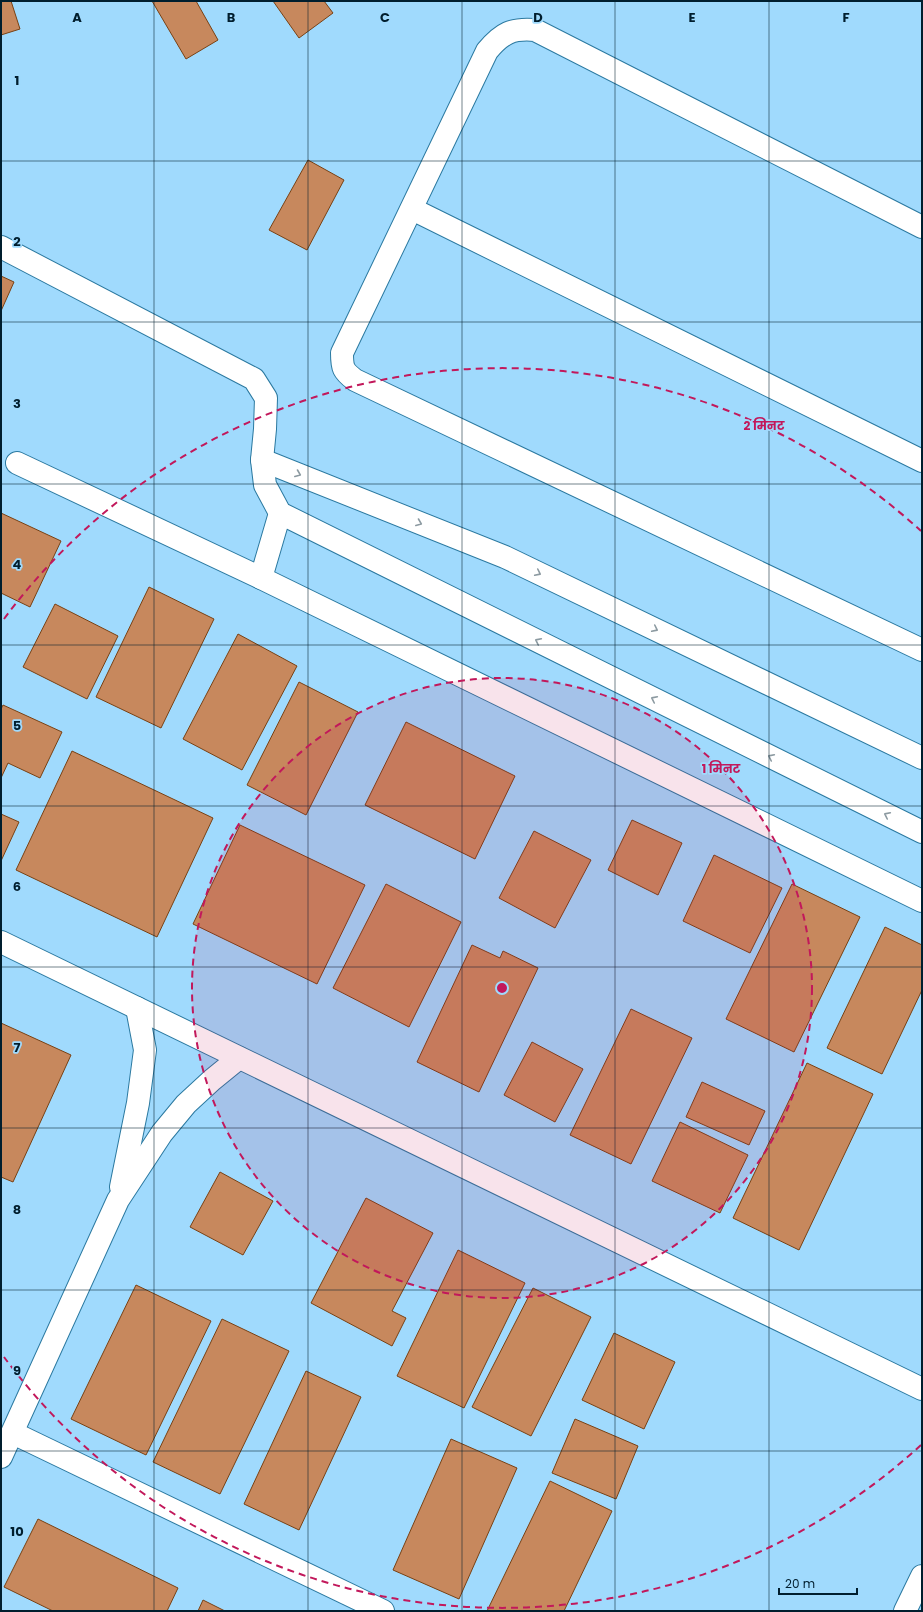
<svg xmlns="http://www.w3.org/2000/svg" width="923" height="1612" font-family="Poppins,'Noto Sans Devanagari',sans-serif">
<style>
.building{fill:#c7885d;stroke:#794113}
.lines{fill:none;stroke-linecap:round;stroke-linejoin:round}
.minor-casing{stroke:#2b79a0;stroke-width:24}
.minor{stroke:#fff;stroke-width:22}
.oneway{stroke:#8c9aa1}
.grid{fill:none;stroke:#001e2e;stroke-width:1;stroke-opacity:0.55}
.ring{fill:none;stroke:#c2185b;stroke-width:2;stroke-dasharray:7 5}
.grid-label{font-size:13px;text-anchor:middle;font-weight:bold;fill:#001e2e;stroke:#a0dafd;stroke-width:3.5;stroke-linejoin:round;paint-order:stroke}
.centre{fill:#c2185b;stroke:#a0dafd;stroke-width:2}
.ring-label{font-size:12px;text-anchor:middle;font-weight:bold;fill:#c2185b;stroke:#a0dafd;stroke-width:3.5;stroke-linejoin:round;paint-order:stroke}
</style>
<rect width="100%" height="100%" fill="#a0dafd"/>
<g class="building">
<polygon points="1,1 11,1 20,29 1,35"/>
<polygon points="152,1 196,1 218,40 186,59"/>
<polygon points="273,1 324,1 333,13 299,38"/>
<polygon points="308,160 344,180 307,250 269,230"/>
<polygon points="1,276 14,282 1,311"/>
<polygon points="1,513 61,541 30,607 1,593"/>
<polygon points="149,587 214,619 161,728 96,697"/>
<polygon points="55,604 118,636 87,699 23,667"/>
<polygon points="238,634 297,666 242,770 183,739"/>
<polygon points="299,682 358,712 306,815 247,785"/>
<polygon points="3,705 62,732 40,778 8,763 1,778 1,709"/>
<polygon points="406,722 515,776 475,859 365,805"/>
<polygon points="72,751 213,818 157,937 16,870"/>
<polygon points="1,814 19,822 1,861"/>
<polygon points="632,820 682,843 658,895 608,870"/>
<polygon points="240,825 365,885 317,984 193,924"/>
<polygon points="534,831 591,860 555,928 499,898"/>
<polygon points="714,855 782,888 750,953 683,921"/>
<polygon points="386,884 461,922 409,1027 333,988"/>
<polygon points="792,884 860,917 794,1052 726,1019"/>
<polygon points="885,927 922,945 922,990 882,1074 827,1048"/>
<polygon points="472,945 500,958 503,951 538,968 479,1092 417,1062"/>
<polygon points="631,1009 692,1038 631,1164 570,1135"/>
<polygon points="1,1023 71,1055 13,1182 1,1177"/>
<polygon points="532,1042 583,1069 555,1122 504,1095"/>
<polygon points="807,1063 873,1094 799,1250 733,1218"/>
<polygon points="702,1082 765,1111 749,1145 686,1117"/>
<polygon points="680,1122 748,1155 720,1213 652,1181"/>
<polygon points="220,1172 273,1201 243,1255 190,1227"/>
<polygon points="366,1198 433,1233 392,1311 406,1318 392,1346 311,1303"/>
<polygon points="458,1250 525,1283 464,1408 397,1376"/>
<polygon points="136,1285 211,1321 146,1455 71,1419"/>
<polygon points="533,1288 591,1317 531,1436 472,1407"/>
<polygon points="222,1319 289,1351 220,1494 153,1462"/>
<polygon points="614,1333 675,1362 644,1429 582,1400"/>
<polygon points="306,1371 361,1397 299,1530 244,1504"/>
<polygon points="575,1419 638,1446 616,1499 552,1473"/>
<polygon points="451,1439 517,1468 459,1599 393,1570"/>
<polygon points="550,1481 612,1511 564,1611 487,1611"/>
<polygon points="38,1519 178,1588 167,1611 53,1611 4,1587"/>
<polygon points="203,1600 225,1611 198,1611"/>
</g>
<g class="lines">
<g class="minor-casing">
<g id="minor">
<polyline points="412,209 922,461"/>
<path d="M922,227L535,30C512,28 502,33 487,51L342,353C342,368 343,371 355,380L922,650"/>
<polyline points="1,247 254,379 266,398 265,429 262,460 265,485 280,513 922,832"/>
<polyline points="262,460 505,557 922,758"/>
<polyline points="17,463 261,578 922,901"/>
<polyline points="261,578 280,513"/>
<polyline points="1,942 922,1389"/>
<polyline points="121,1187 138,1103 145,1050 137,1008"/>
<polyline points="13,1433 383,1611"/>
<polyline points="1,1457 118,1200 162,1133 186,1104 212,1080 239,1058"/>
<polyline points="905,1611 922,1576"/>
</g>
</g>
<use href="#minor" class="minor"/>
</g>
<defs><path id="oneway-chevron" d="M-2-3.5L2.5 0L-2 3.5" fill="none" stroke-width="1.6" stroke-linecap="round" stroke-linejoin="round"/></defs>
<g class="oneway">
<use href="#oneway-chevron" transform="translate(298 474) rotate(22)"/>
<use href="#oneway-chevron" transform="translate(419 523) rotate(22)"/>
<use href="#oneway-chevron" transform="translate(538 573) rotate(26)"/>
<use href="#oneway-chevron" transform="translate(655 629) rotate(26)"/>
<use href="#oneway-chevron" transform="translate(538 641) rotate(-154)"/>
<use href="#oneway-chevron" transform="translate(654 699) rotate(-154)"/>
<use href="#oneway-chevron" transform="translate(771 757) rotate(-154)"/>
<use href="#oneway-chevron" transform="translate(887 815) rotate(-154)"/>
</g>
<path class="grid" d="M154,1V1611M308,1V1611M462,1V1611M615,1V1611M769,1V1611M1,161H922M1,322H922M1,484H922M1,645H922M1,806H922M1,967H922M1,1128H922M1,1290H922M1,1451H922"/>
<circle cx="502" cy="988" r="310" fill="#c2185b" fill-opacity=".12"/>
<g class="ring">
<circle cx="502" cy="988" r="310"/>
<path d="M921 1445A620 620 0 0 1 4 1357M4 619A620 620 0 0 1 921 531"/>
</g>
<g class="grid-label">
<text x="77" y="22">A</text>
<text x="231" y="22">B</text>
<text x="385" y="22">C</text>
<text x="538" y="22">D</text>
<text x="692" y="22">E</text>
<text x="846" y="22">F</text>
<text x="17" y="85">1</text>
<text x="17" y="246">2</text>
<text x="17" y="408">3</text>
<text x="17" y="569">4</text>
<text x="17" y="730">5</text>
<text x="17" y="891">6</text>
<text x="17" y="1052">7</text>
<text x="17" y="1214">8</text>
<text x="17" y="1375">9</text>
<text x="17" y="1536">10</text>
</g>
<circle cx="502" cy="988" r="6" class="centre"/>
<g class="ring-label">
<text x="764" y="430">2 मिनट</text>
<text x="721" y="773">1 मिनट</text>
</g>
<rect width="923" height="1612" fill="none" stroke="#001e2e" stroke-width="4"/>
<path d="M779 1588v6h78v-6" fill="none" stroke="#001e2e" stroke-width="2"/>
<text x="785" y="1588" font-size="12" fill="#001e2e" stroke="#a0dafd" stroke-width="3" paint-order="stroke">20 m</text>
</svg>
